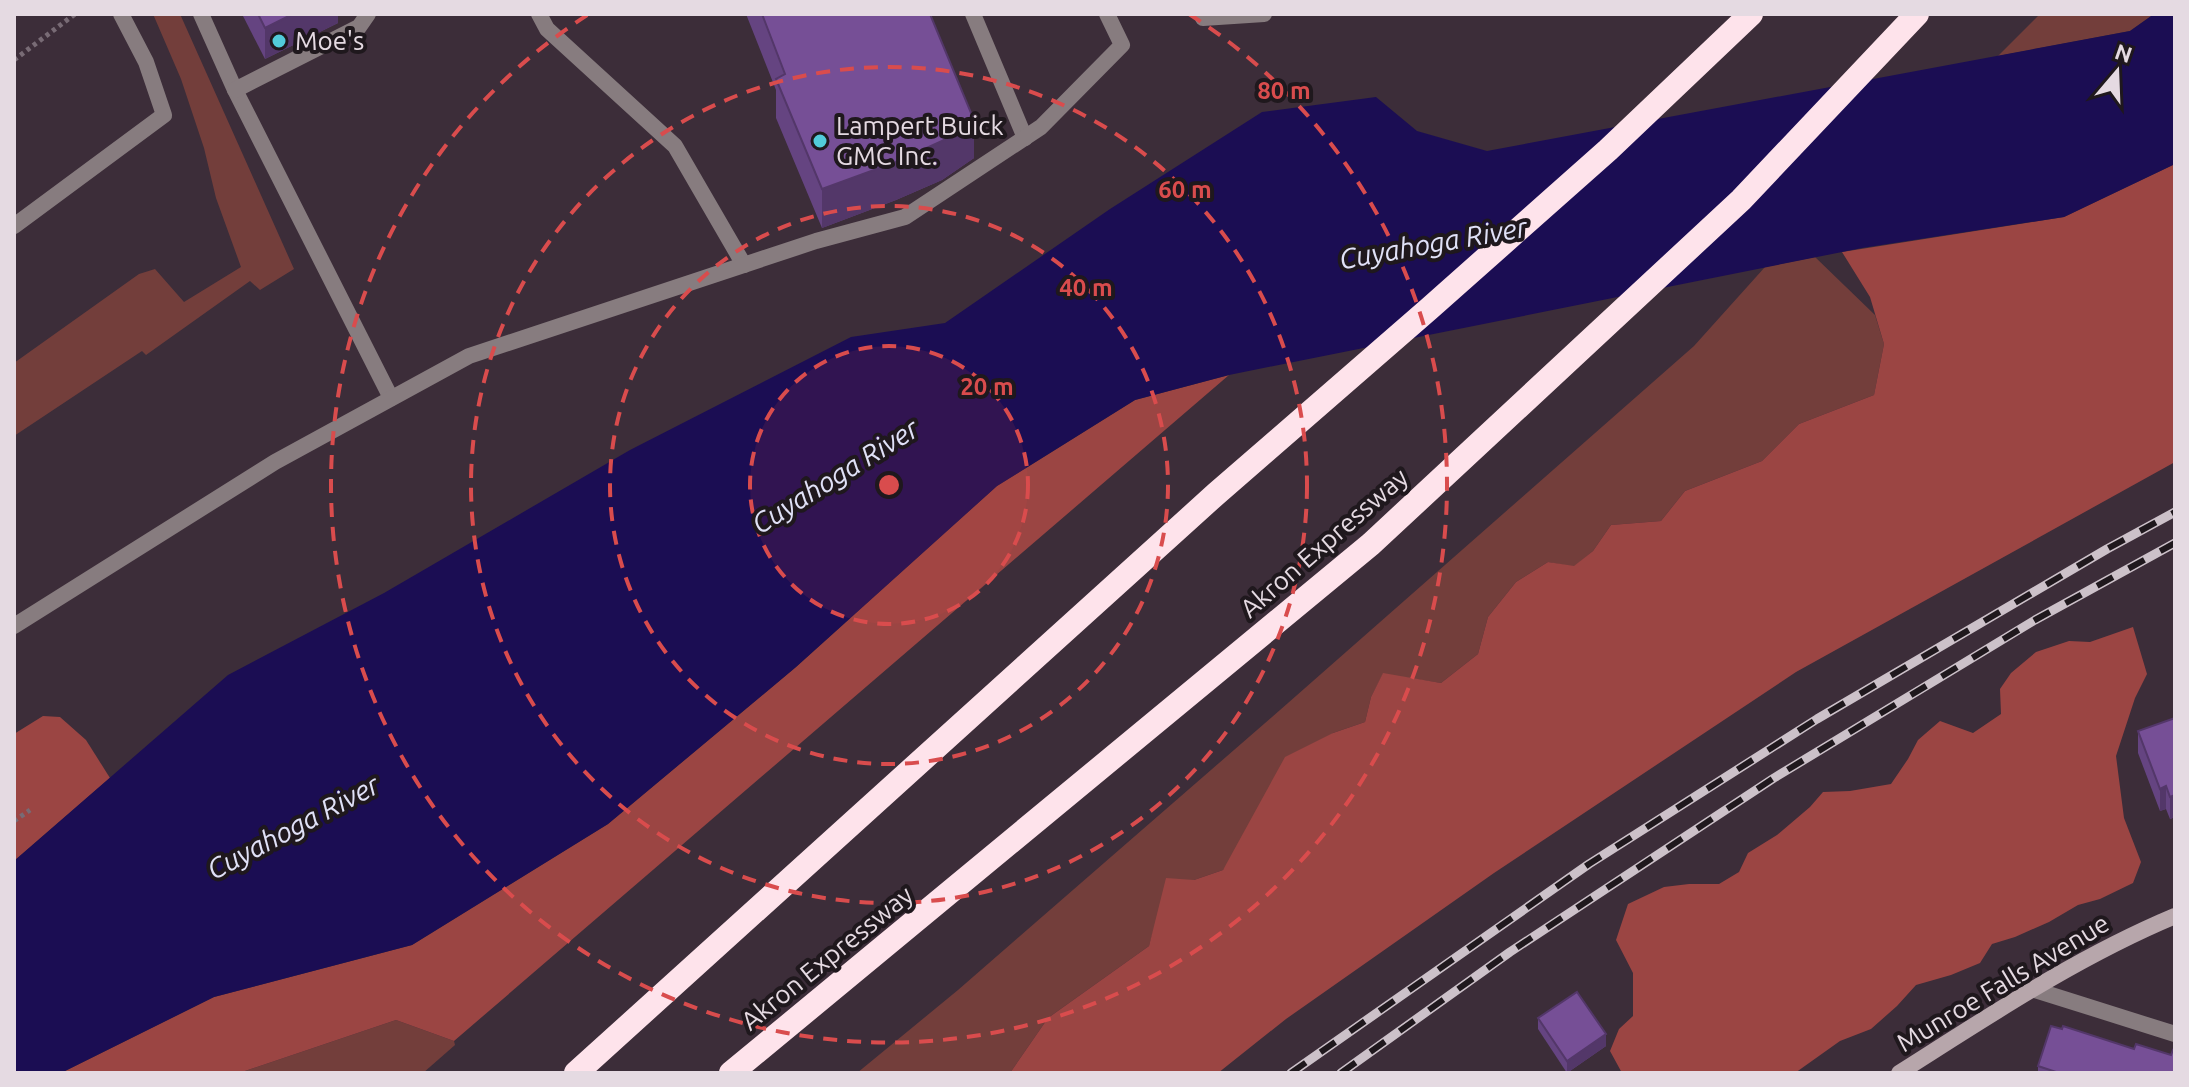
<svg xmlns="http://www.w3.org/2000/svg" width="2189" height="1087" font-family="Ubuntu,sans-serif">
<style>
.green{fill:#733e3b}
.forest{fill:#9b4543}
.water{fill:#1b0d53}
.lines{fill:none;stroke-linecap:round;stroke-linejoin:round}
.path{stroke:#786b75;stroke-width:5;stroke-dasharray:4 4;stroke-linecap:butt}
.lane{stroke:#877c7f;stroke-width:16}
.street{stroke:#877c7f;stroke-width:16}
.secondary{stroke:#b7a6ab;stroke-width:16}
.highway{stroke:#fee3eb;stroke-width:24}
.rail-casing{stroke:#ccc1c9;stroke-width:9}
.rail{stroke:#1f181d;stroke-width:6;stroke-dasharray:18;stroke-linecap:butt}
.wall{fill:#654481}
.shaded-wall{fill:#533769}
.building{fill:#764f96;stroke:#533769;stroke-width:2}
.ring{fill:none;stroke:#d94c4d;stroke-width:4;stroke-dasharray:14 10}
.poi-dot{fill:#52cbda;stroke:#1f181d;stroke-width:3}
.labels{text-anchor:middle;stroke-width:8;stroke-linejoin:round;paint-order:stroke}
.poi-label{font-size:26px;fill:#e5dae2;stroke:#1f181d;text-anchor:start}
.street-label{font-size:26px;fill:#e5dae2;stroke:#1f181d}
.water-label{font-size:28px;font-style:italic;fill:#e0e1f7;stroke:#1f181d}
.centre{fill:#d94c4d;stroke:#1f181d;stroke-width:4}
.ring-label{font-size:24px;text-anchor:middle;font-weight:bold;fill:#d94c4d;stroke:#1f181d;stroke-width:8;stroke-linejoin:round;paint-order:stroke}
</style>
<rect width="100%" height="100%" fill="#3c2d39"/>
<g class="green">
<polygon points="153,14 180,14 294,269 260,290 250,281 146,355 142,351 14,436 14,363 139,274 155,269 184,302 241,267 216,198 204,148 181,79"/>
<polygon points="2040,14 2154,14 2130,31 1998,56"/>
<polygon points="1815,257 1875,315 1884,344 1874,395 1799,424 1762,461 1685,491 1661,521 1611,525 1593,551 1574,567 1548,562 1516,582 1488,617 1478,654 1441,683 1383,674 1371,697 1365,722 1333,733 1223,870 1194,880 1158,915 1149,946 1048,1018 1010,1073 857,1073 958,990 1288,703 1694,346 1765,267"/>
<polygon points="396,1020 454,1041 455,1045 423,1073 239,1073"/>
</g>
<g class="forest">
<polygon points="2175,164 2175,462 1796,672 1494,873 1286,1019 1218,1073 1010,1073 1048,1018 1149,946 1166,878 1194,880 1223,870 1285,757 1333,733 1365,722 1371,697 1383,673 1441,683 1478,654 1488,617 1516,582 1548,562 1574,566 1593,551 1611,525 1661,521 1685,491 1762,461 1799,424 1874,395 1884,344 1870,297 1842,252 2064,217"/>
<polygon points="1229,375 454,1041 396,1020 239,1073 61,1073 214,997 412,945 608,824 796,667 997,486 1135,400"/>
<polygon points="2133,627 2147,674 2135,698 2116,756 2124,818 2141,862 2133,883 2100,899 2078,905 2049,922 2015,937 1992,944 1980,963 1951,975 1916,985 1897,1006 1871,1029 1840,1041 1795,1073 1622,1073 1610,1051 1619,1029 1633,1016 1633,973 1616,940 1628,904 1664,887 1689,884 1719,884 1739,872 1748,853 1777,835 1810,807 1823,792 1850,791 1891,784 1908,759 1918,740 1940,721 1973,733 2001,714 2000,689 2011,673 2036,652 2069,641 2090,642"/>
<polygon points="43,716 60,717 86,740 110,778 14,861 14,734"/>
</g>
<polygon class="water" points="2154,14 2175,14 2175,164 2064,217 1862,248 1229,375 1135,400 997,486 796,667 608,824 412,945 214,997 61,1073 14,1073 14,861 228,675 384,593 630,450 851,337 945,323 1110,209 1262,112 1376,97 1417,131 1487,151 2130,31"/>
<g class="lines">
<g class="path">
<polyline points="14,60 75,14"/>
<polyline points="14,821 30,810"/>
</g>
<g class="lane">
<polyline points="201,14 235,90 391,398"/>
<polyline points="539,14 547,29 675,146 744,265"/>
<polyline points="973,14 1025,138"/>
<polyline points="1203,14 1203,18 1264,14"/>
<polyline points="235,90 359,27 368,14"/>
<polyline points="14,226 164,115 146,62 121,14"/>
<polyline points="14,626 275,462 469,356 816,241 905,217 1041,127 1122,45 1107,14"/>
</g>
<polyline class="street" points="2032,989 2175,1034"/>
<path class="secondary" d="M1899,1073C1989,1016 2077,957 2175,916"/>
<g class="highway">
<polyline points="576,1073 1216,494 1430,308 1608,150 1751,14"/>
<polyline points="731,1073 1371,544 1741,200 1917,14"/>
</g>
<g class="rail-casing">
<g id="rail">
<polyline points="1291,1073 1589,864 1817,719 2107,549 2175,512"/>
<polyline points="1341,1073 1510,952 1774,778 2035,620 2175,543"/>
</g>
</g>
<use href="#rail" class="rail"/>
</g>
<g class="wall">
<polygon points="242,14 338,14 338,23 265,59"/>
<polygon points="746,14 930,14 974,158 942,180 896,200 822,228 776,118 776,90"/>
<polygon points="2175,718 2175,817 2170,819 2166,809 2160,811 2138,753 2138,731"/>
<polygon points="1538,1018 1606,1046 1567,1073 1538,1029"/>
<polygon points="2038,1066 2175,1073 2038,1073"/>
</g>
<g class="shaded-wall">
<polygon points="293,14 338,14 338,23 265,59 265,28"/>
<polygon points="974,120 974,158 942,180 896,200 822,228 822,189"/>
<polygon points="2166,786 2166,809 2160,811 2160,789"/>
<polygon points="2175,795 2175,817 2170,819 2170,797"/>
<polygon points="1606,1034 1606,1046 1567,1073 1567,1061"/>
</g>
<g class="building">
<polygon points="258,14 293,14 265,28"/>
<polygon points="762,14 930,14 974,120 942,141 896,162 822,189 776,79 785,74"/>
<polygon points="2175,718 2175,795 2170,797 2166,786 2160,789 2138,731"/>
<polygon points="1577,992 1606,1034 1567,1061 1538,1018"/>
<polygon points="2051,1026 2062,1029 2063,1026 2134,1049 2136,1044 2171,1055 2173,1050 2175,1051 2175,1073 2059,1073 2038,1066"/>
</g>
<circle cx="889" cy="485" r="139" fill="#d94c4d" fill-opacity=".12"/>
<g class="ring">
<circle cx="889" cy="485" r="139"/>
<circle cx="889" cy="485" r="279"/>
<circle cx="889" cy="485" r="418"/>
<path d="M1189 14A558 558 0 1 1 589 14"/>
</g>
<g class="poi-dot">
<circle cx="279" cy="41" r="8"/>
<circle cx="820" cy="141" r="8"/>
</g>
<g class="labels">
<g class="poi-label">
<text x="295" y="50">Moe's</text>
<text x="836" y="135">Lampert Buick<tspan x="836" dy="30">GMC Inc.</tspan></text>
</g>
<g class="street-label">
<text transform="translate(1324 543) rotate(-41)" y="9">Akron Expressway</text>
<text transform="translate(827 958) rotate(-39)" y="9">Akron Expressway</text>
<text transform="translate(2003 983) rotate(-31)" y="9">Munroe Falls Avenue</text>
</g>
<g class="water-label">
<text transform="translate(1433 243) rotate(-10)" y="10">Cuyahoga River</text>
<text transform="translate(835 476) rotate(-32)" y="10">Cuyahoga River</text>
<text transform="translate(293 827) rotate(-28)" y="10">Cuyahoga River</text>
</g>
</g>
<circle cx="889" cy="485" r="12" class="centre"/>
<g class="ring-label">
<text x="1284" y="99">80 m</text>
<text x="1185" y="198">60 m</text>
<text x="1086" y="296">40 m</text>
<text x="987" y="395">20 m</text>
</g>
<rect width="2189" height="1087" fill="none" stroke="#e5dae2" stroke-width="32"/>
<g transform="translate(2117 72) rotate(19)" stroke="#1f181d" stroke-width="6" paint-order="stroke">
<path d="M0-6L14 30L0 20L-14 30Z" fill="#e5dae2"/>
<text y="-12" font-size="22" font-weight="bold" text-anchor="middle" fill="#e5dae2">N</text>
</g>
</svg>
